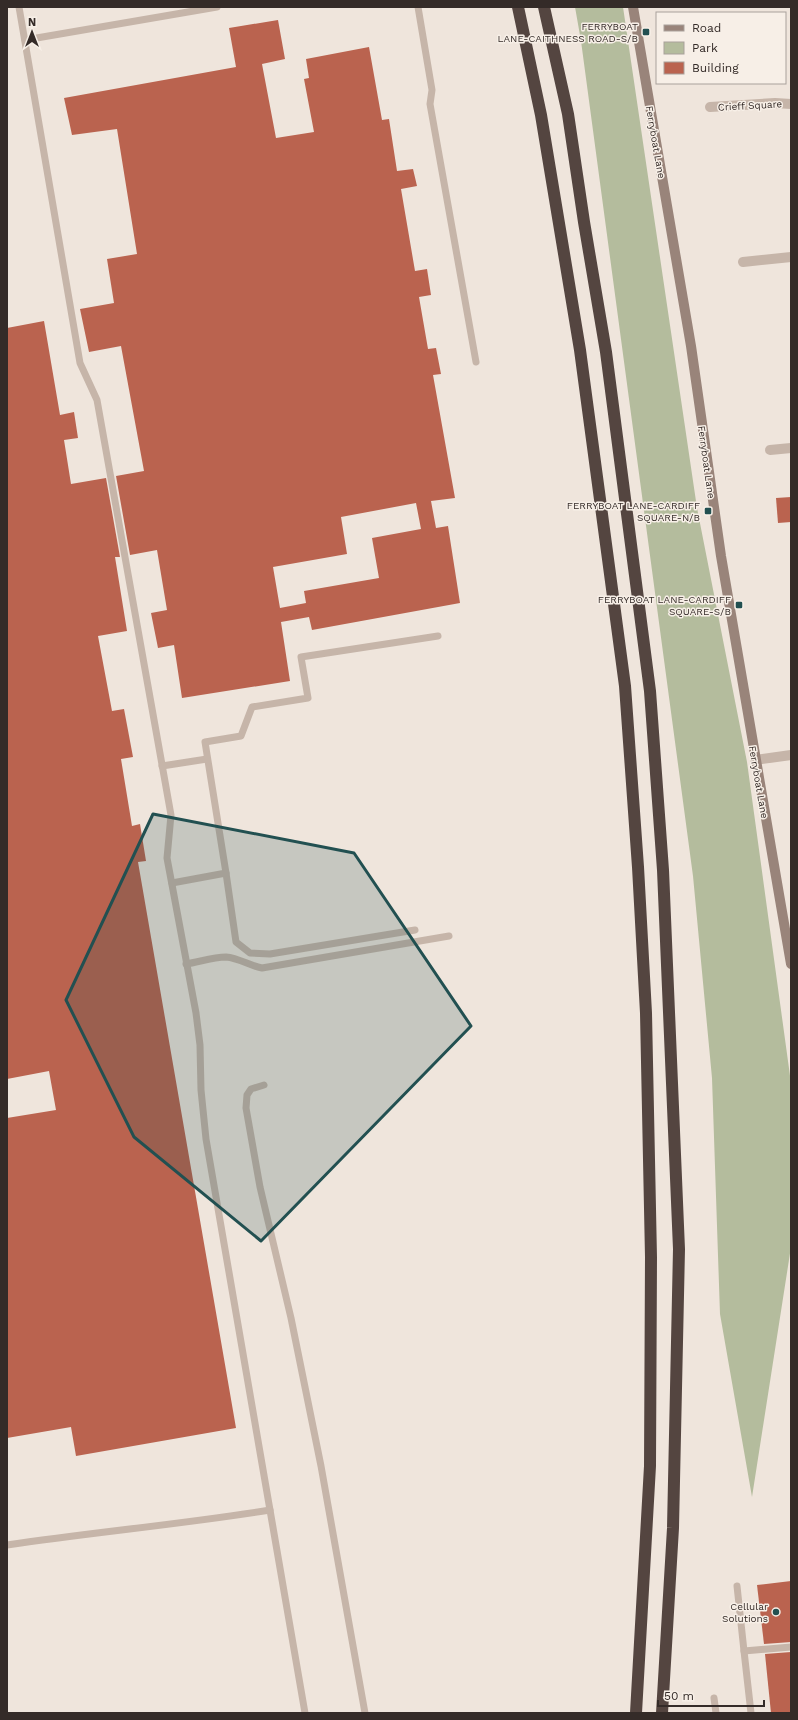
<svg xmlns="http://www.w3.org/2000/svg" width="798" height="1720" font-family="'Work Sans',sans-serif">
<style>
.green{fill:#b4bc9d}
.building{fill:#ba634f;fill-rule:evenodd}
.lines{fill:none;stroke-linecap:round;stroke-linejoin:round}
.lane{stroke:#c6b5a9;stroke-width:7}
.street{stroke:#c6b5a9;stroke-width:10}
.secondary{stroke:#99847a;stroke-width:10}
.highway{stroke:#544540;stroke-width:12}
.marked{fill:#225051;fill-opacity:0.2;stroke:#225051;stroke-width:3;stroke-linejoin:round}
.poi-dot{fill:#225051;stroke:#f7efe7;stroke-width:1.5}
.labels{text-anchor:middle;stroke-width:3;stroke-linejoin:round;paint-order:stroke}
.poi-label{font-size:10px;fill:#342b28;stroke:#f7efe7;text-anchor:end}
.street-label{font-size:10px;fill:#342b28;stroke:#f7efe7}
</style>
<rect width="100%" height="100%" fill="#efe5dc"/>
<polygon class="green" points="575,7 623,7 697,508 747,762 791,1083 791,1247 752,1497 720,1314 712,1078 693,876 581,41"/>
<g class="building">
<path d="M278,20L285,59L262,64L276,138L314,132L304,79L309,78L306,59L369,47L382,120L389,119L397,171L413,169L417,186L401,189L415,271L427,269L431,295L419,297L428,349L436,348L441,374L433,375L455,498L431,501L436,528L448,526L460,603L312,630L309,617L281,622L290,681L182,698L174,645L158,648L151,613L167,610L157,550L130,555L116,476L144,471L121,346L89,352L80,309L114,303L107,259L137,254L117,129L72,135L64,98L236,67L229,28ZM416,503L421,529L372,538L379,578L304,591L306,603L280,608L273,567L347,554L341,517Z"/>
<polygon points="44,321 60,415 74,412 78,438 64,440 71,484 106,478 120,557 115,557 127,631 98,636 112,711 124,709 133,757 121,759 132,826 140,824 146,861 138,862 236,1428 76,1456 71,1427 7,1438 7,1118 56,1110 49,1071 7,1079 7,328"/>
<polygon points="791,497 791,522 778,523 776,498"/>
<polygon points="791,1581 791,1642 764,1644 757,1585"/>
<polygon points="791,1652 791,1713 771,1713 765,1654"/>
</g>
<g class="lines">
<g class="lane">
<polyline points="19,7 80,363 97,400 171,815 167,858 196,1013 200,1045 201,1090 206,1139 305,1713"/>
<polyline points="418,7 432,90 430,104 476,362"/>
<polyline points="25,40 217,7"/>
<polyline points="162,766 207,759"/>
<polyline points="226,873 236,942 250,953 270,954 415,930"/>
<polyline points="172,883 226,873 205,742 241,736 252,707 308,698 301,657 438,636"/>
<path d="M186,964C199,962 213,957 226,957C239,958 250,966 262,968L449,936"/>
<polyline points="264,1085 251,1089 247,1095 246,1108 260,1187 291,1318 321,1466 365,1713"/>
<path d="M7,1545C95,1532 183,1524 270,1510"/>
<polyline points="737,1586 744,1651"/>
<polyline points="714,1698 716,1713"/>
<polyline points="751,1713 744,1651 791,1647"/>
</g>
<g class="street">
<polyline points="710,107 775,103 791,104"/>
<polyline points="743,262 791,257"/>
<polyline points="770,450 791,448"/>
<polyline points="755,760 791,755"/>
</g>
<polyline class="secondary" points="633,7 691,346 721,556 791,964"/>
<g class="highway">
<polyline points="518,7 541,115 580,350 625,686 638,867 646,1013 651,1257 650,1466 636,1713"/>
<polyline points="544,7 568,114 584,222 606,352 650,691 663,870 679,1249 673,1528 662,1713"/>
</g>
</g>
<path class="marked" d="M153,814L354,853L471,1026L261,1241L134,1137L66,1000Z"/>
<g class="poi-dot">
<rect x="642" y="28" width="8" height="8" rx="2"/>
<rect x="704" y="507" width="8" height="8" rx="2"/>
<rect x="735" y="601" width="8" height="8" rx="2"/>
<circle cx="776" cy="1612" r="4"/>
</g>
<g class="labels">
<g class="poi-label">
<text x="638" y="30">FERRYBOAT<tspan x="638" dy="12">LANE-CAITHNESS ROAD-S/B</tspan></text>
<text x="700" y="509">FERRYBOAT LANE-CARDIFF<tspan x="700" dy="12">SQUARE-N/B</tspan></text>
<text x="731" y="603">FERRYBOAT LANE-CARDIFF<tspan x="731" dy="12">SQUARE-S/B</tspan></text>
<text x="768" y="1610">Cellular<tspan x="768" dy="12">Solutions</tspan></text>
</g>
<g class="street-label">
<text transform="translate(750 105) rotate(-3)" y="4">Crieff Square</text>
<text transform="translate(656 142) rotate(80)" y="4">Ferryboat Lane</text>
<text transform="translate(707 462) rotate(82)" y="4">Ferryboat Lane</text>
<text transform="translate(759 782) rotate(80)" y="4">Ferryboat Lane</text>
</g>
</g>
<rect width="798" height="1720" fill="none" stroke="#342b28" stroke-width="16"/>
<rect x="656" y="12" width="130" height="72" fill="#f7efe7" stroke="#a9a19b"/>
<rect x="664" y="25" width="20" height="6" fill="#99847a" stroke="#a9a19b"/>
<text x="692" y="32" font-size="12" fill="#342b28">Road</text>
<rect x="664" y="42" width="20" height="12" fill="#b4bc9d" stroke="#a9a19b"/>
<text x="692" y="52" font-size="12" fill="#342b28">Park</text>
<rect x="664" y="62" width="20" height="12" fill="#ba634f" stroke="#a9a19b"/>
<text x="692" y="72" font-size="12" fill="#342b28">Building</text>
<g transform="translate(32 32)" stroke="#f7efe7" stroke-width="3" paint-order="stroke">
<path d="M0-3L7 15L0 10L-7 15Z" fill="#342b28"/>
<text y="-6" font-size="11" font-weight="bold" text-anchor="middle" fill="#342b28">N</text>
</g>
<path d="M658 1700v6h106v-6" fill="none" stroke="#342b28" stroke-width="2"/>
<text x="664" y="1700" font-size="12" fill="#342b28" stroke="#f7efe7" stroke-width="3" paint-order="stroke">50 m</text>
</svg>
